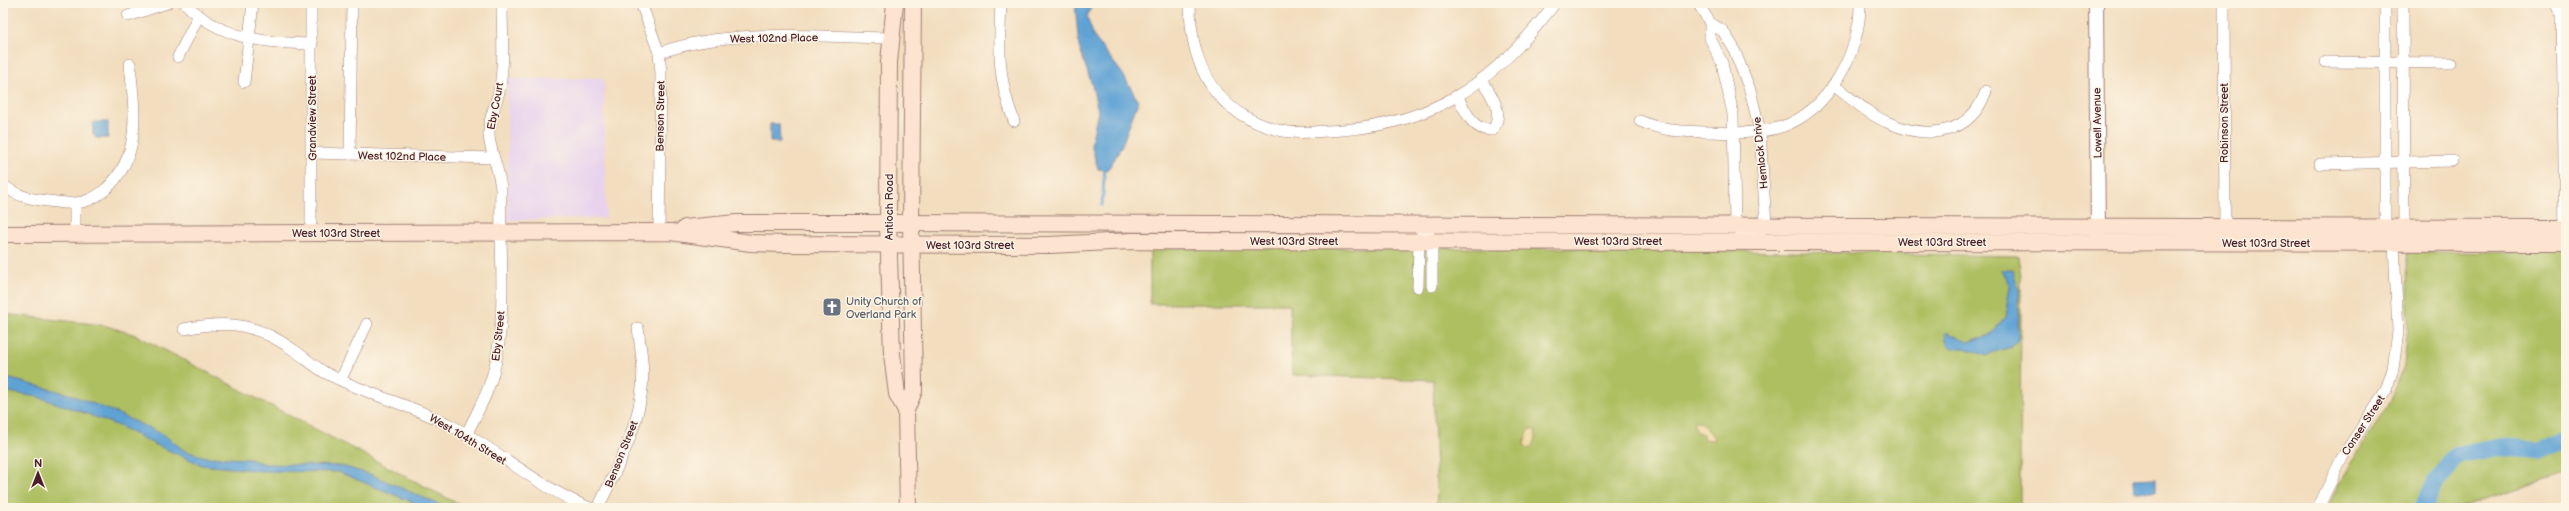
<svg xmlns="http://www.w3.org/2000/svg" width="2569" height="511" font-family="'Balsamiq Sans',sans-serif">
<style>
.built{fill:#e8d2ee}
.green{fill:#aebf62;stroke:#7c6f46}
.sand{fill:#eeda9e;stroke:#9c7c64}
.water{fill:#5fa2d4;stroke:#546080}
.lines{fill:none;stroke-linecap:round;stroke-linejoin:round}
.stream{stroke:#5fa2d4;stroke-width:3}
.river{stroke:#5fa2d4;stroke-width:18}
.minor-casing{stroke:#9e7e74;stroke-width:12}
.tertiary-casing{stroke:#9e7e74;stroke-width:16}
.secondary-casing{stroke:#9e7e74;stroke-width:18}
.minor{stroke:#fff;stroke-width:11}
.tertiary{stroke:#fff;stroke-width:14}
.secondary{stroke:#fde4d0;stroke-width:16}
.labels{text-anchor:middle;stroke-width:3;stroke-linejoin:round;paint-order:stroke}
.street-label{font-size:11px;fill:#4a1f2b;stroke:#fcf5e5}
.worship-label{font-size:11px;fill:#5b616d;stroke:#fcf5e5;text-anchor:start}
</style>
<rect width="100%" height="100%" fill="#fcf5e5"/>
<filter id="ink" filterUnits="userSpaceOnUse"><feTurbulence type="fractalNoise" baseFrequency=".025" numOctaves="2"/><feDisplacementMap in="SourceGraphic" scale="8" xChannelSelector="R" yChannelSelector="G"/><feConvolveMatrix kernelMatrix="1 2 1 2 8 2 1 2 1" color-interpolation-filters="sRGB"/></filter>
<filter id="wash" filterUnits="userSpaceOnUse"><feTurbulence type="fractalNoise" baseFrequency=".012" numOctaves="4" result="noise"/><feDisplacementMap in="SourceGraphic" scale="16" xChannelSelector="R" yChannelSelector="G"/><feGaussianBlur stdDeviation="0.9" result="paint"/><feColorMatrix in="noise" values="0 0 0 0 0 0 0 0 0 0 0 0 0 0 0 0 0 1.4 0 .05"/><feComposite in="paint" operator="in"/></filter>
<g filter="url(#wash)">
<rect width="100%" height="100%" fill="#f2ddbe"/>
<polygon class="built" points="604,78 606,218 508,220 507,79"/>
<g class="green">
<polygon points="1150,248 1568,248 2018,256 2021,276 2020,508 1437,508 1433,380 1292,375 1290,304 1150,304"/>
<polygon points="2407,252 2566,253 2566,473 2457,508 2327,508 2344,474 2391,400 2404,366 2408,325"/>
<polygon points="3,314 103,325 136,335 466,508 3,508"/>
</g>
<g class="sand">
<polygon points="1696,421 1702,423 1714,438 1713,440 1703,439 1703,434 1697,432 1693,422"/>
<polygon points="1529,429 1535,430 1536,438 1532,447 1527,449 1524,444"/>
</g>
<g class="water">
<path d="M1075,3H1093L1087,17L1094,37L1122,73L1137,99L1138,103C1127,127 1124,149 1107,170L1098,169L1091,144L1098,111L1092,85L1079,47Z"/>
<polygon points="93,122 108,122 108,138 96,138 93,135"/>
<polygon points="770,124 779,124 780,142 770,142"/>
<polygon points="2001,270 2012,270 2019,288 2018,340 2012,347 1993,352 1987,356 1965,348 1954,349 1947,344 1945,334 1947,332 1967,342 1990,335 2005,317 2010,286"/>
<polygon points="3,377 69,394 112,411 164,435 185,451 206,457 249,459 265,464 342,466 372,475 447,508 427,508 338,472 262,471 202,465 154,444 121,427 82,412 38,397 3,391"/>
<polygon points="2156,478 2156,491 2134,491 2134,479"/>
</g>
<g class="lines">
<polyline class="stream" points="1102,205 1105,167"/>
<polyline class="river" points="2423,508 2436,481 2457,455 2497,447 2540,450 2566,437"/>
</g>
</g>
<g filter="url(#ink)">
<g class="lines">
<g class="minor-casing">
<g id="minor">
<path d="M185,3C219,39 265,43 312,44"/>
<polyline points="641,3 659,53 661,73 659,232"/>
<path d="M1001,3C999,49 997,77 1014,121"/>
<path d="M1190,3C1190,66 1214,113 1278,130C1298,135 1322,131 1342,130C1382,127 1421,117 1457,96C1496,73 1528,39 1555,3"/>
<polyline points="1698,3 1710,23 1723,31 1733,47 1750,90 1760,131 1766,225 1750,241 1735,225 1733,114 1722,63 1710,38 1710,23"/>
<polyline points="2224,3 2225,232"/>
<polyline points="2557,3 2562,15 2565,235"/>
<polyline points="128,16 167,3"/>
<path d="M659,53C730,27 817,37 891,38"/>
<polyline points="178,57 198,17"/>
<polyline points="2326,62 2451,63"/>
<polyline points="244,82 253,3"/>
<path d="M1833,85C1851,98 1869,115 1889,123C1928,140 1971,135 1986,91"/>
<path d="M1457,96C1466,111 1472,131 1492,130C1506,113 1491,96 1482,79"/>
<path d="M1640,121C1665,132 1681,131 1708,132C1732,133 1758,134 1781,127C1829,111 1861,51 1860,3"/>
<polyline points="312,153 493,158"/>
<polyline points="350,154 352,3"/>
<polyline points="2320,164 2452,161"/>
<path d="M3,184C16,198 38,200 56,202C77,205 90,203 106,189C143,155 134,109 130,64"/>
<polyline points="75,205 75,234"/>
<polyline points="311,233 311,3"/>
<polyline points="2401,233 2404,227 2403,3"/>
<polyline points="1429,235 1432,242 1432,286"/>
<polyline points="1418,287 1419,242 1425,225"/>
<path d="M184,329C229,320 256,323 295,351C305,358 314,366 324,372C364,394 409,404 450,425C498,450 539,488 590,508"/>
<polyline points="341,379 367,324"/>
<path d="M466,435C478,411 491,388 496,361C507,306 499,246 501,190C500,171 491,155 489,136C488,120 495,107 499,92C505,63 502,32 502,3"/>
<path d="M598,508C615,472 635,435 641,396C645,373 641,350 638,328"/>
<polyline points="2318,508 2342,458 2386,390 2393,369 2398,332 2394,244 2385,227 2385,3"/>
</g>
</g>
<g class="tertiary-casing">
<polyline id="tertiary" points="2096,3 2098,237"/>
</g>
<g class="secondary-casing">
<g id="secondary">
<polyline points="895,3 889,62 888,223 892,354 897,394 906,410 908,508"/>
<polyline points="685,228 737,223 888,223 2566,228"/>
<polyline points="3,234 670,232 751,243 785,244 1049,245 1131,241 2566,243"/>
<polyline points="906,410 914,391 914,384 911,223 913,3"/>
</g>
</g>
<use href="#minor" class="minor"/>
<use href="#tertiary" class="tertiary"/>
<use href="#secondary" class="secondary"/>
</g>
</g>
<defs>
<g id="church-square" transform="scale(1)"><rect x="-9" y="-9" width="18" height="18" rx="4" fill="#6b7280" stroke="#fcf5e5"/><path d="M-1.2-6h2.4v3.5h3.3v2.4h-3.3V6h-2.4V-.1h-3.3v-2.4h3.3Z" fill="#fff"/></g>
</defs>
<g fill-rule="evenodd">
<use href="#church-square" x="832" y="307"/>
</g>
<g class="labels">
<g class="street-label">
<text transform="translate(774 38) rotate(-1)" y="4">West 102nd Place</text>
<text transform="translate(495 106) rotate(-79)" y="4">Eby Court</text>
<text transform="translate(660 116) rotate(-89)" y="4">Benson Street</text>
<text transform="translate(312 118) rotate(-90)" y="4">Grandview Street</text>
<text transform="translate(2097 123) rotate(-91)" y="4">Lowell Avenue</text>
<text transform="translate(2224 123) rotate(-90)" y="4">Robinson Street</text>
<text transform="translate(1760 153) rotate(-96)" y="4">Hemlock Drive</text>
<text transform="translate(402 156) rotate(1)" y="4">West 102nd Place</text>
<text transform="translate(889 207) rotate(-90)" y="4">Antioch Road</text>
<text x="336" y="237">West 103rd Street</text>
<text x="1294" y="245">West 103rd Street</text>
<text x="1618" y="245">West 103rd Street</text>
<text x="1942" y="246">West 103rd Street</text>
<text x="2266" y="247">West 103rd Street</text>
<text x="970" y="249">West 103rd Street</text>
<text transform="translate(498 336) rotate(-84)" y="4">Eby Street</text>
<text transform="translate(2363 425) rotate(-57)" y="4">Conser Street</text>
<text transform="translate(468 439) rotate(31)" y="4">West 104th Street</text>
<text transform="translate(621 454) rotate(-68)" y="4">Benson Street</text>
</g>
<g class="worship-label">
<text x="846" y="305">Unity Church of<tspan x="846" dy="13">Overland Park</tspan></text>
</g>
</g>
<rect width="2569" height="511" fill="none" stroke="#fcf5e5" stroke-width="16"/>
<g transform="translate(38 473)" stroke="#fcf5e5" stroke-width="3" paint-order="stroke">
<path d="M0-3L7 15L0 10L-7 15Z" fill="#4a1f2b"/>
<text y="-6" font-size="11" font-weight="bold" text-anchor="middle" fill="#4a1f2b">N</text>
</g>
</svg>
